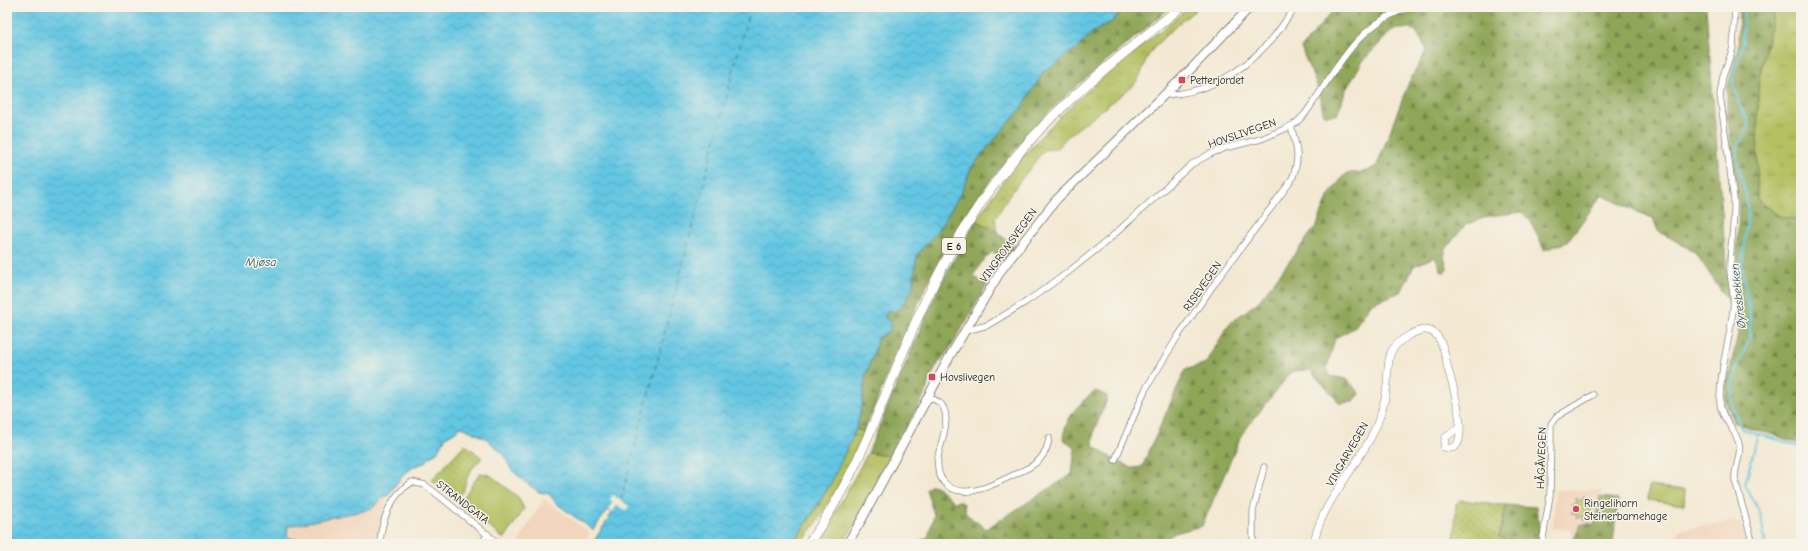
<svg xmlns="http://www.w3.org/2000/svg" width="1808" height="551" font-family="'Comic Neue',sans-serif">
<style>
.built{fill:#f1d5bd}
.grass{fill:url(#grass-tufts);stroke:#686e3f}
.forest{fill:url(#forest-firs);stroke:#56613a}
.park{fill:url(#park-dots);stroke:#686e3f}
.pitch{fill:#b4c062;stroke:#686e3f}
.water{fill:url(#water-waves);stroke:#40717f}
.pier{fill:#f3e9d3}
.lines{fill:none;stroke-linecap:round;stroke-linejoin:round}
.stream{stroke:#64c6e2;stroke-width:2}
.ferry{stroke:#355861;stroke-width:1;stroke-dasharray:5 4;stroke-linecap:butt}
.minor-casing{stroke:#888278;stroke-width:7}
.tertiary-casing{stroke:#888278;stroke-width:8}
.secondary-casing{stroke:#888278;stroke-width:10}
.trunk-casing{stroke:#888278;stroke-width:10}
.minor{stroke:#fff;stroke-width:5.5}
.tertiary{stroke:#fff;stroke-width:7}
.secondary{stroke:#fff;stroke-width:8}
.trunk{stroke:#fff;stroke-width:9}
.poi-dot{fill:#d1495b;stroke:#f7f3e8;stroke-width:1.5}
.labels{text-anchor:middle;stroke-width:3;stroke-linejoin:round;paint-order:stroke}
.shield{fill:#f7f3e8;stroke:#5e5c59;stroke-width:1}
.shield-label{font-size:10px;font-weight:bold;fill:#1c1c1c}
.poi-label{font-size:11px;fill:#1c1c1c;stroke:#f7f3e8;text-anchor:start}
.street-label{font-size:11px;fill:#1c1c1c;stroke:#f7f3e8}
.water-label{font-size:12px;font-style:italic;fill:#355861;stroke:#f7f3e8}
</style>
<defs>
<pattern id="grass-tufts" width="24" height="20" patternUnits="userSpaceOnUse"><rect width="24" height="20" fill="#b4c062"/><path d="M3 7l-1-3M5 7V3M7 7l1-3M15 17l-1-3M17 17v-4M19 17l1-3" fill="none" stroke="#9aa454"/></pattern>
<pattern id="forest-firs" width="22" height="20" patternUnits="userSpaceOnUse"><rect width="22" height="20" fill="#8fa658"/><path d="M5 1l3.5 6h-7zM16 11l3.5 6h-7z" fill="#748648"/></pattern>
<pattern id="park-dots" width="8" height="8" patternUnits="userSpaceOnUse"><rect width="8" height="8" fill="#b4c062"/><path d="M2 2h.1M6 6h.1" fill="none" stroke="#9aa454" stroke-width="1.8" stroke-linecap="round"/></pattern>
<pattern id="water-waves" width="16" height="10" patternUnits="userSpaceOnUse"><rect width="16" height="10" fill="#64c6e2"/><path d="M0 5q4-4 8 0t8 0" fill="none" stroke="#56aac1"/></pattern>
</defs>
<rect width="100%" height="100%" fill="#f7f3e8"/>
<filter id="ink" filterUnits="userSpaceOnUse"><feTurbulence type="fractalNoise" baseFrequency=".025" numOctaves="2"/><feDisplacementMap in="SourceGraphic" scale="8" xChannelSelector="R" yChannelSelector="G"/><feConvolveMatrix kernelMatrix="1 2 1 2 8 2 1 2 1" color-interpolation-filters="sRGB"/></filter>
<filter id="wash" filterUnits="userSpaceOnUse"><feTurbulence type="fractalNoise" baseFrequency=".012" numOctaves="4" result="noise"/><feDisplacementMap in="SourceGraphic" scale="16" xChannelSelector="R" yChannelSelector="G"/><feGaussianBlur stdDeviation="0.9" result="paint"/><feColorMatrix in="noise" values="0 0 0 0 0 0 0 0 0 0 0 0 0 0 0 0 0 1.4 0 .05"/><feComposite in="paint" operator="in"/></filter>
<g filter="url(#wash)">
<rect width="100%" height="100%" fill="#f3e9d3"/>
<g class="built">
<polygon points="1556,490 1602,490 1596,530 1571,544 1572,530 1552,528"/>
<polygon points="384,495 388,496 377,536 377,544 314,544 287,536 288,526 363,511 373,508"/>
<polygon points="544,499 590,533 584,544 519,544 521,537"/>
<polygon points="1730,520 1741,523 1747,544 1673,544 1676,535 1681,529 1723,523"/>
</g>
<g class="grass">
<path d="M1189,7H1199C1185,19 1153,43 1146,60C1142,70 1141,76 1134,85L1068,136L1056,149L1044,150L1011,193L995,219L997,232L976,220C997,189 1020,158 1046,131C1089,85 1141,47 1189,7Z"/>
<polygon points="1775,7 1801,7 1801,221 1779,216 1757,199 1758,83"/>
<path d="M856,429L864,432C847,471 828,510 801,544H792C819,509 838,469 856,429Z"/>
<polygon points="868,453 891,456 857,522 842,544 814,544 841,502"/>
</g>
<g class="forest">
<path d="M1123,7H1171C1130,43 1084,76 1045,116C1012,152 980,191 955,233C917,296 892,365 864,432L856,429L862,404L865,377L875,349L877,338L889,332L888,320L884,318L888,310L894,312L903,304L915,277L914,268L917,255L941,226L963,189L970,170L980,156L1020,110L1044,71L1055,65L1068,53L1075,50L1093,32L1113,21Z"/>
<path d="M1336,7H1706L1729,303L1695,252L1658,231L1653,218L1639,213L1602,195L1567,242L1544,250L1531,222L1522,212L1489,216L1465,225L1446,249L1444,257L1448,270L1445,272H1442L1435,257L1414,266L1401,292L1372,303L1354,328L1335,338L1327,369L1330,376L1347,379L1360,394L1353,402L1340,403L1310,370L1292,371L1242,434L1202,526L1175,533L1159,544H914L928,537L934,515L926,489L932,485L938,487L954,502L960,501L964,504L966,514L986,529L1072,474L1075,448L1063,439C1065,418 1079,402 1096,391L1107,396V400L1094,431L1093,446L1113,459L1132,468L1142,467L1185,370L1206,363L1229,324L1259,301L1317,225L1329,195L1345,174L1368,171L1377,165L1409,82L1427,50L1416,31L1410,28L1392,30L1363,61L1347,87L1337,115H1324L1317,86L1301,48Z"/>
<polygon points="1739,7 1775,7 1758,83 1757,199 1779,216 1801,221 1801,444 1733,422 1725,399 1727,383 1740,325 1736,277 1739,207 1727,113 1727,90 1738,48"/>
<polygon points="976,220 997,232 1014,246 1004,260 998,255 992,252 981,263 973,276 987,285 951,347 939,362 929,380 925,394 891,456 868,453 927,313 940,285"/>
<polygon points="1600,497 1618,499 1613,544 1565,544 1574,540 1580,525 1588,523 1594,525"/>
<polygon points="1506,505 1536,507 1540,533 1537,544 1506,544 1505,540 1499,537"/>
</g>
<g class="park">
<path d="M465,444L482,458C477,463 472,468 469,474C463,484 467,492 455,499L432,480Z"/>
<polygon points="1584,497 1586,501 1591,500 1590,505 1594,508 1590,511 1592,516 1586,515 1585,520 1581,517 1576,519 1577,514 1571,513 1574,509 1571,505 1575,504 1576,498 1580,501"/>
<polygon points="1460,500 1506,505 1499,537 1505,540 1506,544 1454,544 1456,505"/>
</g>
<g class="pitch">
<polygon points="480,473 490,475 518,497 524,509 504,539 460,503"/>
<polygon points="1649,486 1685,490 1684,505 1648,500"/>
</g>
<path class="water" d="M7,7H1123L1113,21L1093,32L1075,50L1068,53L1055,65L1044,71L1020,110L980,156L970,170L963,189L941,226L917,255L912,290L903,304L894,312L888,310L884,317L891,323L889,332L877,338L875,349L865,377L862,404L856,429L833,479L819,503L792,544H592L612,513L608,510L593,530L557,504L549,494L539,492L525,482L511,469L504,455L487,439L462,427L446,437L438,451L429,458L425,463C408,466 397,482 388,496H384L373,508L363,511L288,526L287,535L290,538L314,544H7Z"/>
<polygon class="pier" points="613,495 629,506 626,510 617,505 612,513 608,510 613,502 610,500"/>
<g class="lines">
<g class="stream">
<path d="M1744,7L1743,43L1732,77L1739,104L1749,123L1747,130L1739,143L1736,157L1746,195L1748,214L1742,265L1750,315V338L1738,364L1732,385V406L1741,428C1761,436 1781,440 1801,447"/>
<polyline points="1758,434 1745,485 1761,515 1765,544"/>
</g>
<polyline class="ferry" points="621,500 750,7"/>
</g>
</g>
<g filter="url(#ink)">
<g class="lines">
<g class="minor-casing">
<g id="minor">
<path d="M1735,7L1733,48L1723,76L1720,95L1734,200C1735,223 1730,245 1730,267C1730,281 1735,295 1733,309C1730,340 1719,372 1720,403C1721,419 1736,429 1739,444C1742,455 1734,467 1735,480L1753,544"/>
<path d="M1163,95C1208,94 1243,72 1272,39C1281,29 1287,17 1296,7"/>
<path d="M965,331L988,325L1026,302L1067,273L1107,241L1192,164L1210,154L1225,148L1261,139L1287,128L1296,123L1305,114C1336,71 1356,23 1411,7"/>
<path d="M928,397C934,399 942,402 944,409C950,422 940,444 938,457C937,465 938,474 943,481C962,506 1003,479 1024,470C1039,463 1047,454 1049,438"/>
<path d="M1115,460L1145,390L1178,336L1220,276L1291,181C1301,159 1297,148 1291,126"/>
<path d="M380,544C381,520 391,495 412,482L425,485L433,491L499,544"/>
<polyline points="481,544 488,534"/>
<polyline points="1253,544 1253,511 1264,467"/>
<polyline points="1542,544 1550,495 1551,424 1556,417 1593,395"/>
</g>
</g>
<g class="tertiary-casing">
<path id="tertiary" d="M1314,544C1318,509 1355,469 1371,437C1379,422 1385,403 1387,385C1388,375 1387,362 1391,352C1396,342 1412,332 1423,330C1442,328 1445,355 1448,369C1451,379 1476,459 1444,447L1445,438L1461,425"/>
</g>
<g class="secondary-casing">
<polyline id="secondary" points="847,544 862,519 950,356 1002,269 1056,200 1192,68 1250,7"/>
</g>
<g class="trunk-casing">
<path id="trunk" d="M808,544C870,461 893,358 942,268C975,205 1018,147 1071,99C1106,66 1144,37 1181,7"/>
</g>
<use href="#minor" class="minor"/>
<use href="#tertiary" class="tertiary"/>
<use href="#secondary" class="secondary"/>
<use href="#trunk" class="trunk"/>
</g>
</g>
<g class="poi-dot">
<rect x="1178" y="76" width="8" height="8" rx="2"/>
<rect x="928" y="373" width="8" height="8" rx="2"/>
<circle cx="1576" cy="509" r="4"/>
</g>
<g class="labels">
<rect class="shield" x="942" y="238" width="24" height="16" rx="3"/>
<g class="shield-label">
<text x="954" y="250">E 6</text>
</g>
<g class="poi-label">
<text x="1190" y="84">Petterjordet</text>
<text x="940" y="381">Hovslivegen</text>
<text x="1584" y="507">Ringelihorn<tspan x="1584" dy="13">Steinerbarnehage</tspan></text>
</g>
<g class="street-label">
<text transform="translate(1242 133) rotate(-19)" y="4">HOVSLIVEGEN</text>
<text transform="translate(1008 245) rotate(-54)" y="4">VINGROMSVEGEN</text>
<text transform="translate(1202 286) rotate(-55)" y="4">RISEVEGEN</text>
<text transform="translate(1347 454) rotate(-60)" y="4">VINGARVEGEN</text>
<text transform="translate(1541 458) rotate(-88)" y="4">HÅGÅVEGEN</text>
<text transform="translate(463 502) rotate(38)" y="4">STRANDGATA</text>
</g>
<g class="water-label">
<text x="261" y="266">Mjøsa</text>
<text transform="translate(1738 296) rotate(-96)" y="4">Øyresbekken</text>
</g>
</g>
<rect width="1808" height="551" fill="none" stroke="#f7f3e8" stroke-width="24"/>
</svg>
